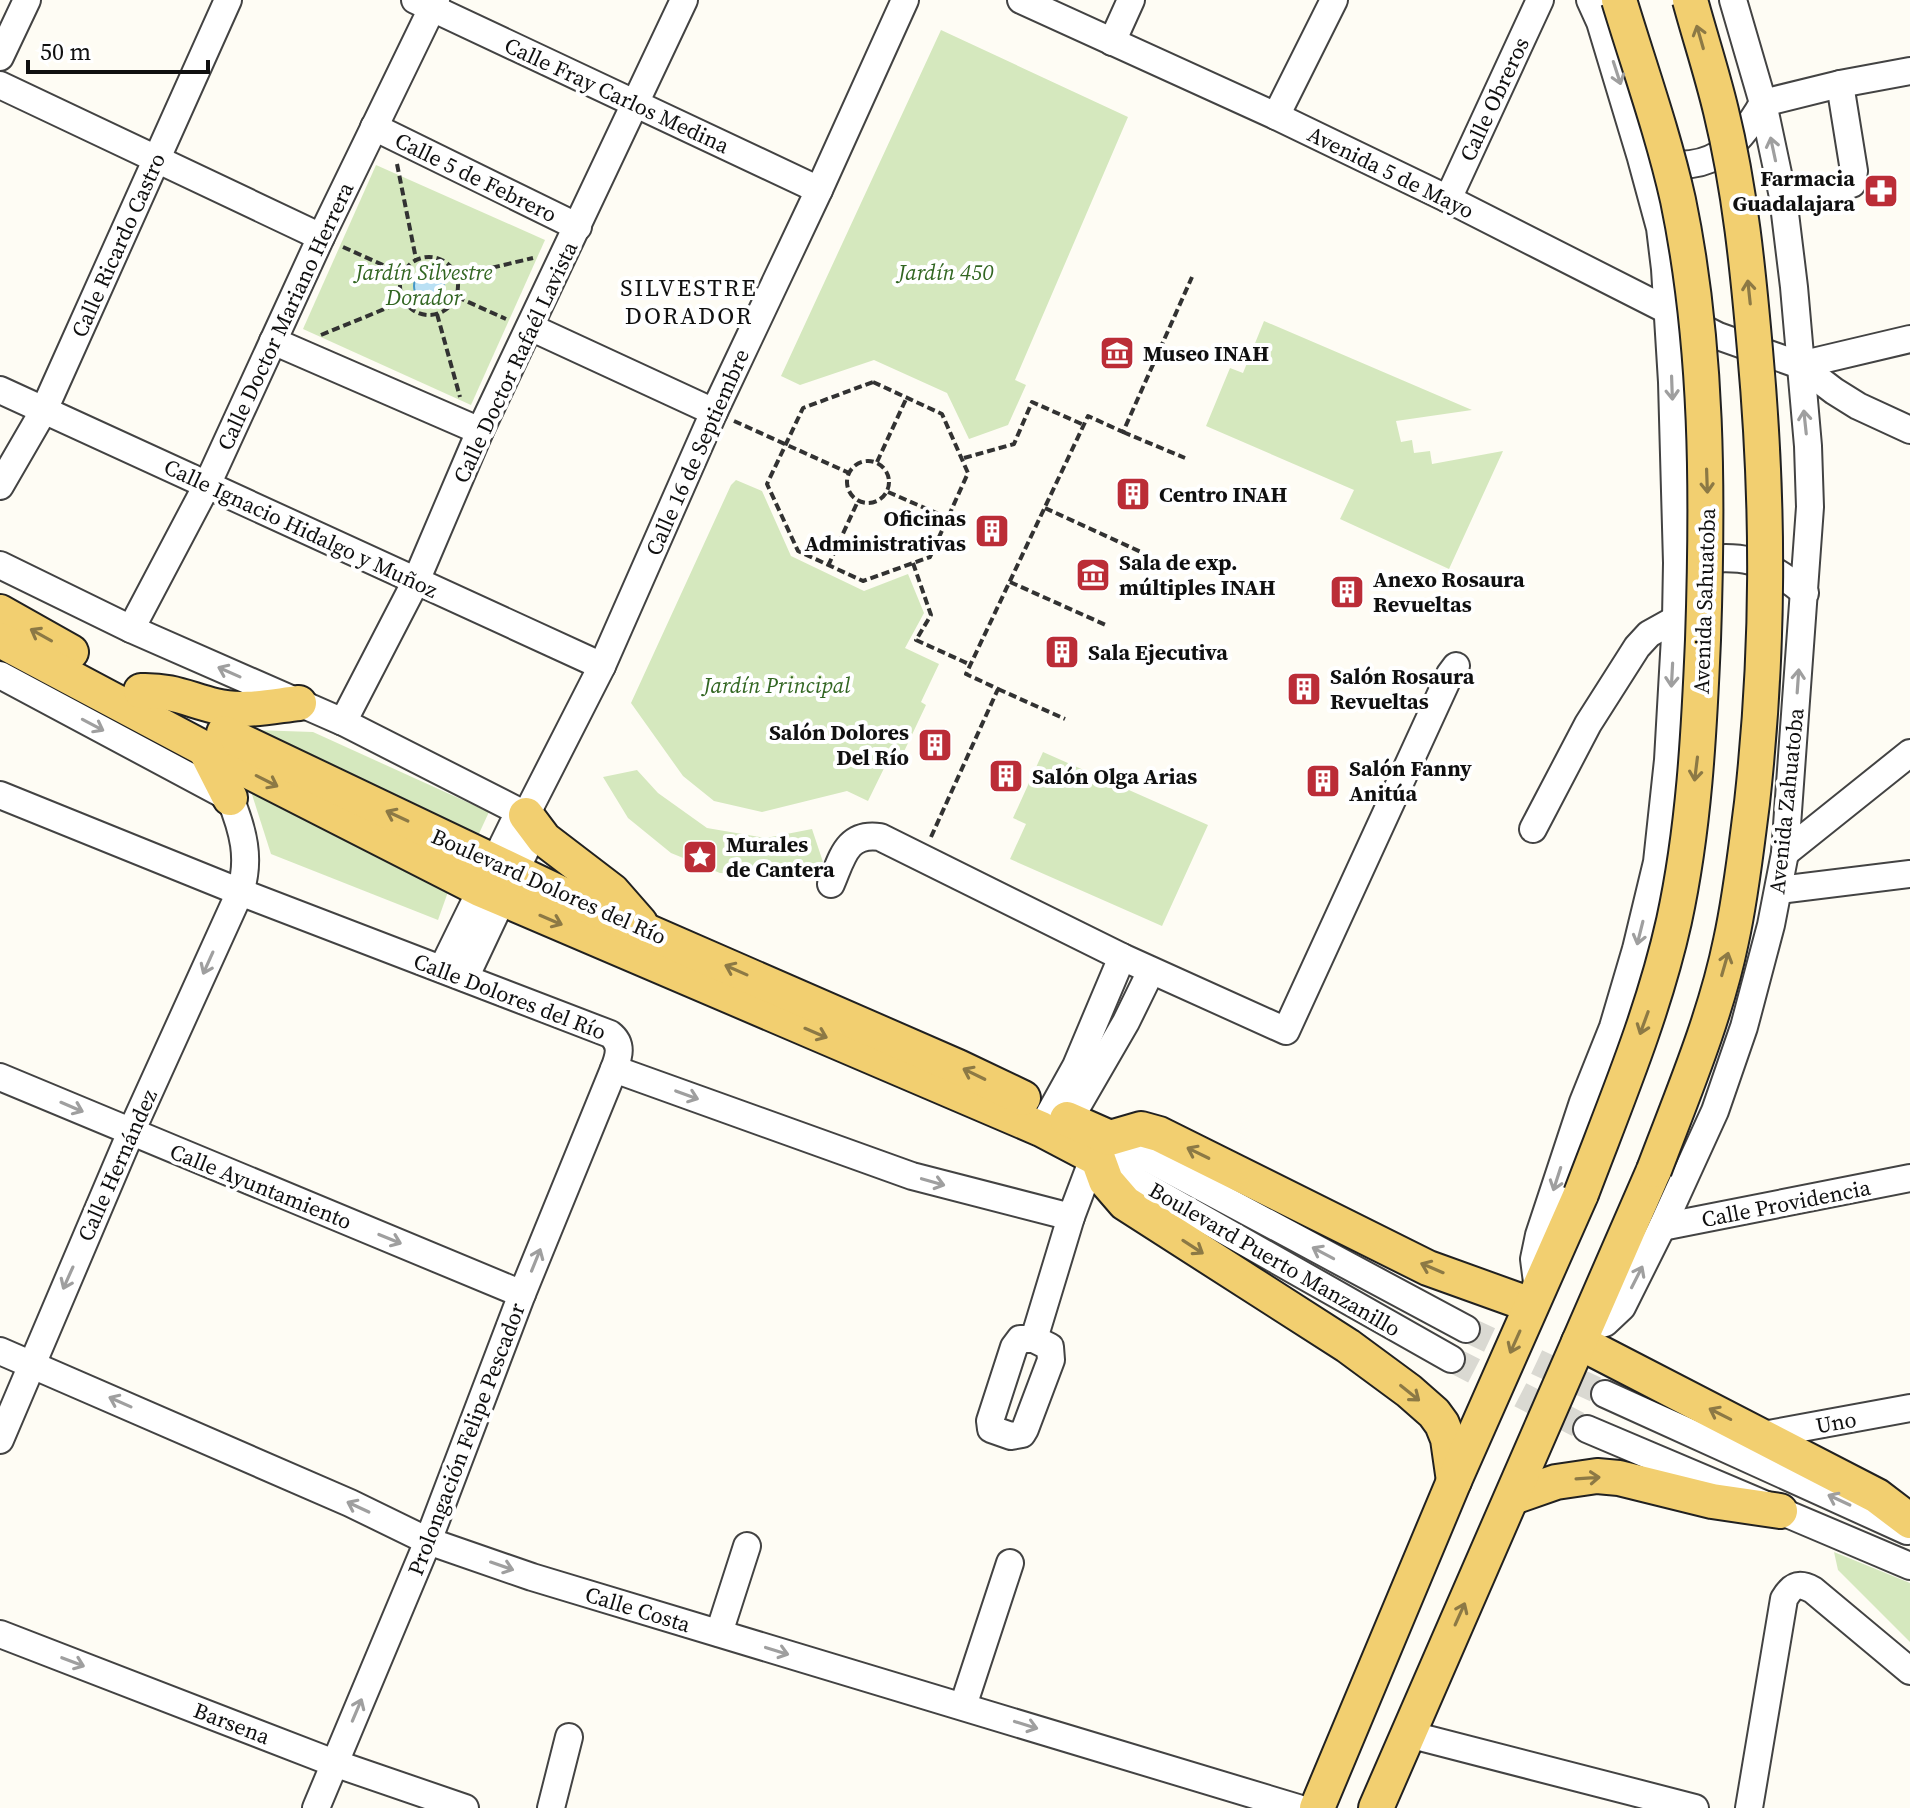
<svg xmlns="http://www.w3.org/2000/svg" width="1910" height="1808" font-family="'Source Serif 4',serif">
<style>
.green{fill:#d5e8be}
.water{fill:#bae0f4;stroke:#4497c8;stroke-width:2}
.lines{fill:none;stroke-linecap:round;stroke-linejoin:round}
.minor-tunnel{stroke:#dad9d2;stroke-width:26;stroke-dasharray:26 13;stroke-linecap:butt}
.minor-casing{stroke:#434343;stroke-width:30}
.major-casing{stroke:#212121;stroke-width:38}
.path{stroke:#323232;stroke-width:4;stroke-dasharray:8 4;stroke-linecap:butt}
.minor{stroke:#fff;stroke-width:26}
.major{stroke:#f2cf70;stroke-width:34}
.major-bridge-casing{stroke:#212121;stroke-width:38;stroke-linecap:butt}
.major-bridge{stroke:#f2cf70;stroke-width:34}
.oneway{stroke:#8c7945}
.oneway2{stroke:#9f9f9f}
.labels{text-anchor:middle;stroke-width:8;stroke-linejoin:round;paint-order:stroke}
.street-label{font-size:22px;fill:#101010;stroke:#fff}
.poi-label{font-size:22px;font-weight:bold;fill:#101010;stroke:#fff;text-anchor:start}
.park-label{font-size:22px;font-style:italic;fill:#326622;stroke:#fff}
.neighbourhood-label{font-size:24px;letter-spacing:2px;fill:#101010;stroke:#fff}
</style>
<rect width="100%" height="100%" fill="#fefcf4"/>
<g class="green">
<polygon points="941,30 1128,117 1015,380 1026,385 1008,425 969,439 947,393 874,360 800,385 781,376"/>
<polygon points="376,165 545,240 471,405 303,329"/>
<polygon points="1264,321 1472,410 1396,421 1401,442 1412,440 1414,453 1430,451 1432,464 1503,451 1449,569 1340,519 1354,490 1206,426 1230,368 1243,373"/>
<polygon points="736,480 762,491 791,556 864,591 908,574 924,613 905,648 939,664 921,702 926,705 900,760 890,756 868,801 847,791 762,812 714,801 683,776 631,703 731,485"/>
<polygon points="251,730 313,732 489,812 476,840"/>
<polygon points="1043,752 1208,825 1162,926 1010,859 1026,824 1013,818"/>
<polygon points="637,770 658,793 707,828 766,838 812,829 824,865 776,876 720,873 671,853 628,818 603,777"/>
<polygon points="248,782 449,889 438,920 271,854"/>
<polygon points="1834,1552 1910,1583 1910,1642 1838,1570"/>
</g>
<circle class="water" cx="429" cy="286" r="15"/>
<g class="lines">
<g class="minor-tunnel">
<polyline points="1466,1329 1605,1394"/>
<polyline points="1451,1359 1587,1429"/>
</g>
<g class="minor-casing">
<g id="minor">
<polyline points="415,0 819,190"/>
<polyline points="1021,0 1276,116 1448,199 1718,336 1800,365 1834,391 1858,406 1910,430"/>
<polyline points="1112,42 1131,0"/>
<polyline points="0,57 27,0"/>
<polyline points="0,85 321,237"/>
<polyline points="1276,116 1334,0"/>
<polyline points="374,127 578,227"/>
<path d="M1653,161C1708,175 1737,149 1763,103L1840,84L1910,71"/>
<polyline points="1783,197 1852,184 1854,171 1840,84"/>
<polyline points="1448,199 1540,0"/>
<polyline points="530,327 714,412"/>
<polyline points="273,341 480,431"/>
<polyline points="1800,365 1910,339"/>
<polyline points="0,390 602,666"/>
<polyline points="0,486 44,410 228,0"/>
<path d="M1687,562C1741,553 1763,558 1805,593"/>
<polyline points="0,565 131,629 343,722 526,815"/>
<polyline points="131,629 207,485 321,237 436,0"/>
<path d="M0,675L230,798C243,830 251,859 240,892L131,1132L0,1440"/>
<polyline points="343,722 416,581 480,431 684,0"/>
<path d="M0,795L240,892L610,1034C623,1044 619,1056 614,1069L522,1294L428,1541L316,1808"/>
<polyline points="1533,829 1588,724 1637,647 1649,634 1676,619"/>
<polyline points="1785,853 1910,753"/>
<path d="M831,884C842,859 846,832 880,837L1122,957L1286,1031L1450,674L1456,666"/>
<polyline points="1779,890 1910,874"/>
<polyline points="442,969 513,824 526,815 602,666 714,412 819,190 905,0"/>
<polyline points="465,978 531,838 526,815"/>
<polyline points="614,1069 912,1176 1071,1217"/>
<polyline points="0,1077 522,1294"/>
<polyline points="1041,1129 1076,1066 1122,957"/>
<polyline points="1060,1136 1126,1022 1151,971"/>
<polyline points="1110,1138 1466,1329"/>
<polyline points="1098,1159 1451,1359"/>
<polyline points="1662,1227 1910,1178"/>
<polyline points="1538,1290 1534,1259 1539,1235 1583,1102 1613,1027 1636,949 1657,862 1668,760 1676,619 1677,563 1672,382 1665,269 1660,228 1641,158 1600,22 1590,0"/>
<polyline points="1584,1329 1605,1323 1622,1307 1662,1227 1715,1111 1744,1027 1771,925 1785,853 1810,507 1808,446 1794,287 1783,197 1763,103 1733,0"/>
<polyline points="1034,1339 1020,1339 1014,1347 990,1421 991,1429 1011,1436 1022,1434 1025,1429 1051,1360 1050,1347 1034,1339 1071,1217 1094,1156"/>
<polyline points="0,1351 350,1503 428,1541 532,1577 1298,1808"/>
<polyline points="1605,1394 1907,1531"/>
<polyline points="1587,1429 1910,1566"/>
<polyline points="1763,1435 1910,1408"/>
<polyline points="719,1633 747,1546"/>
<polyline points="0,1634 334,1763 465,1808"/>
<polyline points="963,1706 1010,1563"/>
<polyline points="1408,1734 1695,1808"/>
<polyline points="551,1808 569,1737"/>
<path d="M1749,1808L1784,1599C1792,1585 1799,1582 1813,1590L1910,1671"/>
</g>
</g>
<g class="major-casing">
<g id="major">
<polyline points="0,612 71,652"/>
<polyline points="0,640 205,749 480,889 1041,1129 1098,1159 1106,1181 1125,1203 1348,1346 1409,1391 1434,1413 1442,1424 1448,1439 1454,1481"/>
<path d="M141,691C172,690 187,699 215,706C242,713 272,706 299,703"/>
<polyline points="224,733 566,896 958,1067 1023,1098"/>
<polyline points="205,749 230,798"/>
<polyline points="526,815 544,839 612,891 640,923"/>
<polyline points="1067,1119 1110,1138 1141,1129 1159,1134 1428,1268 1531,1305"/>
<polyline points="1579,1342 1877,1496 1910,1521"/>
<polyline points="1513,1497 1556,1482 1597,1476 1619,1478 1712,1501 1780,1511"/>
<polyline points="1317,1808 1454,1481 1581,1194"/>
<polyline points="1376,1808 1654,1170"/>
</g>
</g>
<g class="path">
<polyline points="397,164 416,259"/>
<polyline points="343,247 403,274"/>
<circle cx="429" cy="286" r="29"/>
<polyline points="457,276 533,258"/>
<polyline points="457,297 506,319"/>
<polyline points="437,314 460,397"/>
<polyline points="321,335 404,301"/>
<polygon points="873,382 942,414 968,473 930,557 863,581 798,551 767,484 803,408"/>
<polyline points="734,421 849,473"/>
<polyline points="1123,432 1185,458"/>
<polyline points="964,458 1014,444 1032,402 1084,425"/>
<circle cx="868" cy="482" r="21"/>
<polyline points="877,462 907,397"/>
<polyline points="888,492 957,522"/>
<polyline points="1045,508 1141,552"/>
<polyline points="913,563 931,615 916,640 971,665"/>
<polyline points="828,566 858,501"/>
<polyline points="1010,582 1108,626"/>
<polyline points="998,689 1065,719"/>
<polyline points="931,837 998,689 966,674 1088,416 1123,432 1192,277"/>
</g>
<use href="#minor" class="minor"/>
<use href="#major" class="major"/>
<g class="major-bridge-casing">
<g id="major-bridge">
<path d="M1654,1170C1682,1096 1715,1019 1731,941C1741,896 1746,849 1752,803C1769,649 1769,505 1755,350C1748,270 1740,189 1721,111C1712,73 1700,37 1690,0"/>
<path d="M1581,1194C1615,1104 1653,1015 1674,921C1694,829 1699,734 1703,640C1708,493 1708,345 1678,200C1663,133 1639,66 1619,0"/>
</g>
</g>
<use href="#major-bridge" class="major-bridge"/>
</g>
<defs><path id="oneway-shaft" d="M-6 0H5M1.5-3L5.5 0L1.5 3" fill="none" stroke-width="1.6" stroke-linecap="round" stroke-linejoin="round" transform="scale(2)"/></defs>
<g class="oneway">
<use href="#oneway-shaft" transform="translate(1700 37) rotate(-106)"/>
<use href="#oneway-shaft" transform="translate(1749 292) rotate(-96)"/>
<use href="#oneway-shaft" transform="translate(1707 481) rotate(88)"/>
<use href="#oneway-shaft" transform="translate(41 635) rotate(-151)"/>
<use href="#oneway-shaft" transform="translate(1696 769) rotate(97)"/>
<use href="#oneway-shaft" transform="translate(267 781) rotate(27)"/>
<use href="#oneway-shaft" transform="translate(397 816) rotate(-155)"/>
<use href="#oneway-shaft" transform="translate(551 920) rotate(23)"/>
<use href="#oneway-shaft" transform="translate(1725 964) rotate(-74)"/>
<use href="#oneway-shaft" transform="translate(736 970) rotate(-156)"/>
<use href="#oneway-shaft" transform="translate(1644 1023) rotate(110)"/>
<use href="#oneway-shaft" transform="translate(816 1033) rotate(23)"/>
<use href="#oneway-shaft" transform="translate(974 1074) rotate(-154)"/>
<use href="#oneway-shaft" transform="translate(1198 1153) rotate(-154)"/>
<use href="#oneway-shaft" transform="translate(1193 1247) rotate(33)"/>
<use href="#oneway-shaft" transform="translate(1432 1268) rotate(-157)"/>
<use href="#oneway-shaft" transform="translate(1515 1342) rotate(114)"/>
<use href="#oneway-shaft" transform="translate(1410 1393) rotate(39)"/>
<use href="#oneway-shaft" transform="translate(1720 1414) rotate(-153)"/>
<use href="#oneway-shaft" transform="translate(1588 1478) rotate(-4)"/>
<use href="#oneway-shaft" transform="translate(1460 1614) rotate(-66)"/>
</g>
<g class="oneway2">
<use href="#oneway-shaft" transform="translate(1617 73) rotate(72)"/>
<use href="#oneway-shaft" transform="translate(1773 149) rotate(-102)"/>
<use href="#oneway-shaft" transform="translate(1672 388) rotate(88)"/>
<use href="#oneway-shaft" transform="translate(1805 422) rotate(-96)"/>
<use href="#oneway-shaft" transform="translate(229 672) rotate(-156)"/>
<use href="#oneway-shaft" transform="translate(1672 675) rotate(93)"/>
<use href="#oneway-shaft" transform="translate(1798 681) rotate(-86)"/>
<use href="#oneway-shaft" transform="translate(93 725) rotate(28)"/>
<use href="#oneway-shaft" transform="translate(1640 933) rotate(104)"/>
<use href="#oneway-shaft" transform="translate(208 963) rotate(114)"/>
<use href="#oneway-shaft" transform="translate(687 1095) rotate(20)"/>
<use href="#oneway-shaft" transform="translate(72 1107) rotate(23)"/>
<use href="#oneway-shaft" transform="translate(1557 1179) rotate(108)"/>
<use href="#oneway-shaft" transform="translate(933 1182) rotate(16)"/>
<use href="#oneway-shaft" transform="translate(390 1239) rotate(22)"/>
<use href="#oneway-shaft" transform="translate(1323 1253) rotate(-152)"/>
<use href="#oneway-shaft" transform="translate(536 1260) rotate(-68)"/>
<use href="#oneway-shaft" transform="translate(1637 1277) rotate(-63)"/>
<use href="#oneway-shaft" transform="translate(68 1278) rotate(114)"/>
<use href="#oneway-shaft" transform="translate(120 1402) rotate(-156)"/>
<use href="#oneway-shaft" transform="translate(1839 1500) rotate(-155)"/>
<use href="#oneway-shaft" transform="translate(358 1507) rotate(-155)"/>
<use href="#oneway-shaft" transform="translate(502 1566) rotate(19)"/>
<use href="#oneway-shaft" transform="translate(777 1651) rotate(17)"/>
<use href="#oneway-shaft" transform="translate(73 1662) rotate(21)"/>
<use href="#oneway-shaft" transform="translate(357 1710) rotate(-67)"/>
<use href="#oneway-shaft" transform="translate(1026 1725) rotate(17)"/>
</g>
<defs>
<g id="pharmacy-square" transform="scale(1.8)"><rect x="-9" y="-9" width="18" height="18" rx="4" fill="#bb2d37" stroke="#fff"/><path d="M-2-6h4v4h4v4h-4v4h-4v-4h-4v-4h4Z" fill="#fff"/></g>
<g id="museum-square" transform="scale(1.8)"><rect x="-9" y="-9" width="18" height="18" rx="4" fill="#bb2d37" stroke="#fff"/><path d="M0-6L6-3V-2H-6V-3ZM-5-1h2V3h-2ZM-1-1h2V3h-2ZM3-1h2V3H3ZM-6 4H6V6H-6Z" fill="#fff"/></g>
<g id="building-square" transform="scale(1.8)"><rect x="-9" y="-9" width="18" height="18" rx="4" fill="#bb2d37" stroke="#fff"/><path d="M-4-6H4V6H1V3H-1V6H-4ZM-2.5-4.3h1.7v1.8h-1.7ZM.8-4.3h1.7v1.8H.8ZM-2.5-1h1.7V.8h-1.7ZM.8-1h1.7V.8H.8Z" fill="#fff"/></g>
<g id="sight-square" transform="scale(1.8)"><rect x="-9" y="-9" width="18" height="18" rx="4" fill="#bb2d37" stroke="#fff"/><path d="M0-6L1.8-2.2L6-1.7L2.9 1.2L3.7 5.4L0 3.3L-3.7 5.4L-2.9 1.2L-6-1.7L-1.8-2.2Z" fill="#fff"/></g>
</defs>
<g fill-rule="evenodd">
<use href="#pharmacy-square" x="1881" y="191"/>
<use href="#museum-square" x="1117" y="353"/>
<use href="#building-square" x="1133" y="494"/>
<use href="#building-square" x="992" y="531"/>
<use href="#museum-square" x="1093" y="575"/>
<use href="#building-square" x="1347" y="592"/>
<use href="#building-square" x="1062" y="652"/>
<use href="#building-square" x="1304" y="689"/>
<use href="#building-square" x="935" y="745"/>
<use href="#building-square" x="1006" y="776"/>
<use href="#building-square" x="1323" y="781"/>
<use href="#sight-square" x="700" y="857"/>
</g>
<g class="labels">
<g class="street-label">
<text transform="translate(617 95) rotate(25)" y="8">Calle Fray Carlos Medina</text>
<text transform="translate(1494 99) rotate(-65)" y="8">Calle Obreros</text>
<text transform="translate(1391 172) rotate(26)" y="8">Avenida 5 de Mayo</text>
<text transform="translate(476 177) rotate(26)" y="8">Calle 5 de Febrero</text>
<text transform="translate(118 245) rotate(-66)" y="8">Calle Ricardo Castro</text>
<text transform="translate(285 316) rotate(-65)" y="8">Calle Doctor Mariano Herrera</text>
<text transform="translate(515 362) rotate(-65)" y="8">Calle Doctor Rafaél Lavista</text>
<text transform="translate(697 452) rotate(-66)" y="8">Calle 16 de Septiembre</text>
<text transform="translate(301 528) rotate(25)" y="8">Calle Ignacio Hidalgo y Muñoz</text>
<text transform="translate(1704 601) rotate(-88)" y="8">Avenida Sahuatoba</text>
<text transform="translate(1786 801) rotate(-84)" y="8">Avenida Zahuatoba</text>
<text transform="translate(549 886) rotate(24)" y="8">Boulevard Dolores del Río</text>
<text transform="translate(510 996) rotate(21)" y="8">Calle Dolores del Río</text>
<text transform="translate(117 1165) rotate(-66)" y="8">Calle Hernández</text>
<text transform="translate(261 1186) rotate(22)" y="8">Calle Ayuntamiento</text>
<text transform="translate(1786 1203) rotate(-11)" y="8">Calle Providencia</text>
<text transform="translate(1275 1259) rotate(30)" y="8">Boulevard Puerto Manzanillo</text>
<text transform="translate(1836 1422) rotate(-10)" y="8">Uno</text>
<text transform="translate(466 1439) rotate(-69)" y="8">Prolongación Felipe Pescador</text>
<text transform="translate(638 1609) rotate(17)" y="8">Calle Costa</text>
<text transform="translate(232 1723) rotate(21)" y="8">Barsena</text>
</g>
<g class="poi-label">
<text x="1855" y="186" text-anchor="end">Farmacia<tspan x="1855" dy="25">Guadalajara</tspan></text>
<text x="1143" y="361">Museo INAH</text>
<text x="1159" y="502">Centro INAH</text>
<text x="966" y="526" text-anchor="end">Oficinas<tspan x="966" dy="25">Administrativas</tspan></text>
<text x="1119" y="570">Sala de exp.<tspan x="1119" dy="25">múltiples INAH</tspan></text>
<text x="1373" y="587">Anexo Rosaura<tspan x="1373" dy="25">Revueltas</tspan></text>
<text x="1088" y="660">Sala Ejecutiva</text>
<text x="1330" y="684">Salón Rosaura<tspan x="1330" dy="25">Revueltas</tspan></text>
<text x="909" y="740" text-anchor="end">Salón Dolores<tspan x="909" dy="25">Del Río</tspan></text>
<text x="1349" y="776">Salón Fanny<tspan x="1349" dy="25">Anitúa</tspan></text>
<text x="1032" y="784">Salón Olga Arias</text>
<text x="726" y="852">Murales<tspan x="726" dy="25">de Cantera</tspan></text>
</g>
<g class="park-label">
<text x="424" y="280">Jardín Silvestre<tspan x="424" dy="25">Dorador</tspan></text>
<text x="946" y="280">Jardín 450</text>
<text x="777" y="693">Jardín Principal</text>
</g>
<g class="neighbourhood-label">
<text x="689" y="296">SILVESTRE<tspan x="689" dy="28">DORADOR</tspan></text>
</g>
</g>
<path d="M28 60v12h180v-12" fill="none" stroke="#101010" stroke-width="4"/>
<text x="40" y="60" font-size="24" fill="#101010" stroke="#ffffff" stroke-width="6" paint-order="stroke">50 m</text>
</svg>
